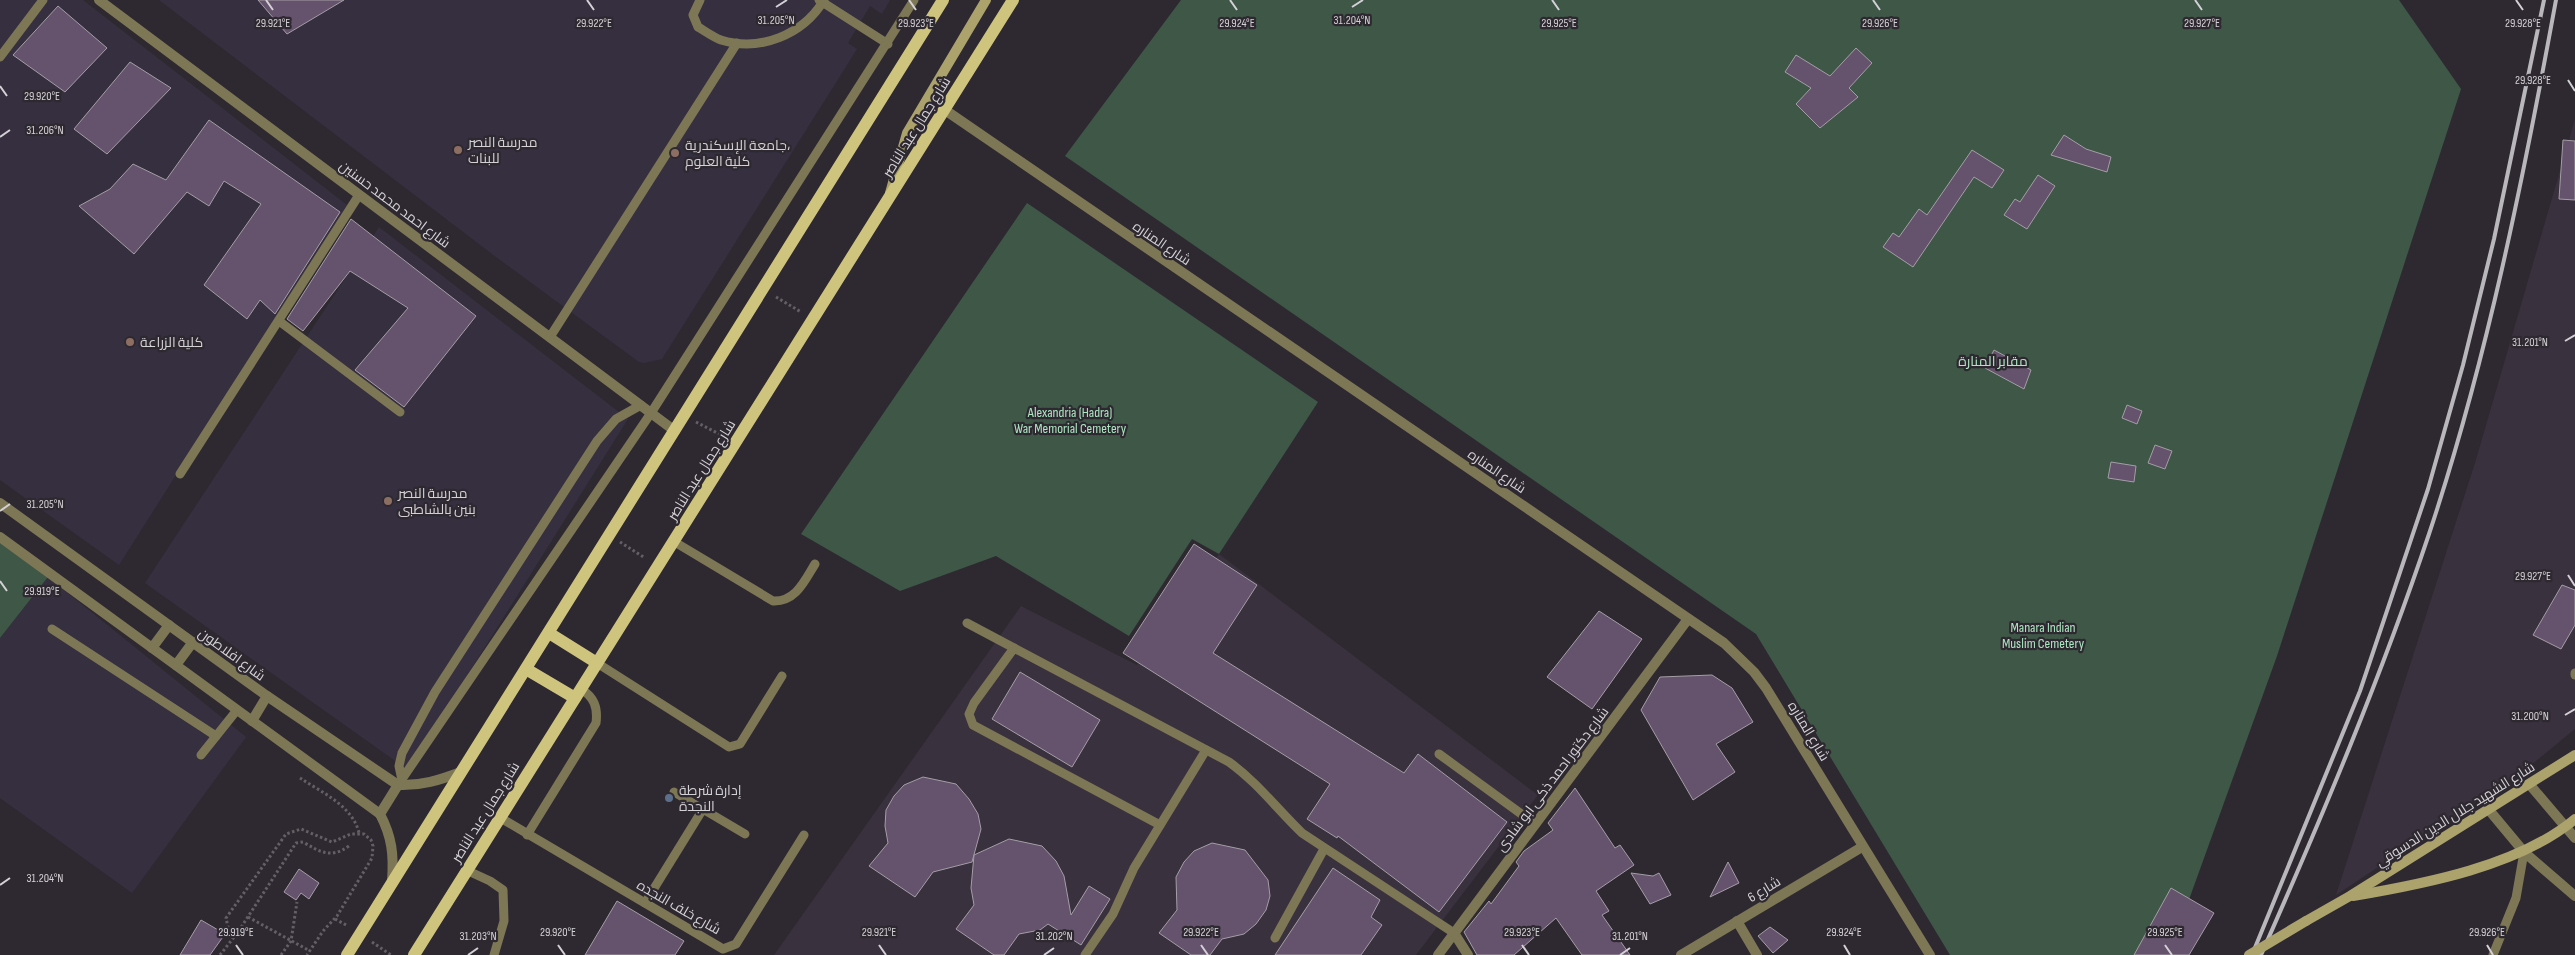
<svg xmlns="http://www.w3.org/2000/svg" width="2575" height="955" font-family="'Sofia Sans Condensed',Cairo,sans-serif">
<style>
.built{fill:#39313d}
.education{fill:#352f3f}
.green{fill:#3e5747}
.building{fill:#65526c;stroke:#a49ea6}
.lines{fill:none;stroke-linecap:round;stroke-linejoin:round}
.path{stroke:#645f66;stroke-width:3;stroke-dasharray:2.5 2.5;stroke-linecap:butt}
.service{stroke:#7d7756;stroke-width:9}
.minor{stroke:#7d7756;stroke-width:10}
.tertiary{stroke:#7d7756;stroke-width:10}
.secondary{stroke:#aba26c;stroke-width:10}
.primary{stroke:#cfc47d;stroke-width:12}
.rail{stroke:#bab7bc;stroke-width:4}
.secondary-bridge{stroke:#aba26c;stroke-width:10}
.ticks{fill:none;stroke:#d4d1d6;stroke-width:2}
.education-dot{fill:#8d6e63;stroke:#2e2930;stroke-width:2}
.service-dot{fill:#5c6f8a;stroke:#2e2930;stroke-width:2}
.labels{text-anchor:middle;stroke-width:4.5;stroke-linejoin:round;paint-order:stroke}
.street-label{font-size:14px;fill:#d4d1d6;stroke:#2e2930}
.poi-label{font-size:14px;fill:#d4d1d6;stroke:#2e2930;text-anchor:start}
.park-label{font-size:14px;fill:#ace7c2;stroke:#2e2930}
.ticks-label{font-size:12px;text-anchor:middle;fill:#d4d1d6;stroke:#2e2930;stroke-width:4.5;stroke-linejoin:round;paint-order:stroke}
</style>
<rect width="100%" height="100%" fill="#2e2930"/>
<g class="built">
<polygon points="2575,119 2575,729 2525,770 2336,895 2475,463"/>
<polygon points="1219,554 1538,795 1416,955 774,955 1021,606 1137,665"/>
</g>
<g class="education">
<polygon points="0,0 83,0 347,205 119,565 0,480"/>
<polygon points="159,0 890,0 882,14 870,6 848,43 857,49 667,351 662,359 644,363 639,362 496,257"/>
<polygon points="379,227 628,419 408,770 145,583"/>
<polygon points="48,577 246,737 132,893 0,798 0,638"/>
</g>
<g class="green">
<polygon points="1181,0 2399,0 2461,89 2277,656 2169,955 1950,955 1756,634 1065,156"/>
<polygon points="1027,203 1318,402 1219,554 1192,539 1129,636 996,556 900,591 801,534"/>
<polygon points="0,543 48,577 0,638"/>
</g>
<g class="building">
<polygon points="258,0 344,0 287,34"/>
<polygon points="58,6 107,48 65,92 13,55"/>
<polygon points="1856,48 1872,63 1849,88 1858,97 1820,128 1796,104 1811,88 1785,72 1796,55 1830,76"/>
<polygon points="130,62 171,88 107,154 74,129"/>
<polygon points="209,120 340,212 275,314 260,300 247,319 204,285 261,204 224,181 209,206 187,192 134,254 79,206 110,189 133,164 166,180"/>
<polygon points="2064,135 2086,149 2111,157 2107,172 2051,155"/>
<polygon points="2563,140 2575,141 2575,200 2559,199"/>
<polygon points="1972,150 2004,170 1992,188 1974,177 1913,267 1883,247 1893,233 1899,237 1919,209 1927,215"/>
<polygon points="2038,175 2055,186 2027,229 2004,215 2015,199 2020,202"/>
<polygon points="351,219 476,316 404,407 355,370 408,308 350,271 303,331 287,319"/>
<polygon points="1994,350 2031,370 2024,389 1985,368"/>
<polygon points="2127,405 2142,411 2137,424 2122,418"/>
<polygon points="2155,445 2172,451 2165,469 2148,463"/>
<polygon points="2111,462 2136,466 2134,482 2108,478"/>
<polygon points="1194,544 1257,585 1213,653 1404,773 1418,754 1507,822 1439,912 1338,836 1337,838 1307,819 1330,784 1123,653"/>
<polygon points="2562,585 2575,590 2575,625 2561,649 2533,635"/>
<polygon points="1599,611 1642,639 1592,709 1547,677"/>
<polygon points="1020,672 1100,720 1072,767 992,719"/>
<polygon points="1712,675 1732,688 1753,722 1716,744 1735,772 1693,800 1641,710 1660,677"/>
<polygon points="923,777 956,784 969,799 978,814 981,829 972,862 933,872 915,897 869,866 888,843 885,826 886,810 894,796 904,785"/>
<polygon points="1575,788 1615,848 1620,845 1634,865 1596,891 1609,911 1602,915 1630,955 1582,955 1556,918 1514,955 1477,955 1464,932 1489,901 1491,904 1519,866 1516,862 1524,851 1553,830 1548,823"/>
<polygon points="1009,839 1042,846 1056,861 1064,876 1071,915 1089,886 1110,899 1081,945 1048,924 1040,930 1019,934 1004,955 994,955 956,929 974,905 971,888 974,855"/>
<polygon points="1212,843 1245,850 1268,880 1270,896 1266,910 1256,924 1244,934 1222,939 1210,955 1191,955 1159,933 1177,910 1176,877 1184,862 1194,851"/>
<polygon points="1728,862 1739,883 1710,897"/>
<polygon points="1333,868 1380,900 1371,917 1382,925 1361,955 1275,955"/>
<polygon points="299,869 319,883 309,899 301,893 296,900 284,892"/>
<polygon points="1631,873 1653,876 1659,873 1671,895 1650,904"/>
<polygon points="2171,888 2214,913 2189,955 2134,955"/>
<polygon points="617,901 684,941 675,955 585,955"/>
<polygon points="201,920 225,934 210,955 180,955"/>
<polygon points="1770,927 1788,940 1773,953 1758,936"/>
</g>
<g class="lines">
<g class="path">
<polyline points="776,297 801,312"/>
<polyline points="696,422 723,436"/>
<polyline points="620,542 645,558"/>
<path d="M300,778C321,792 353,806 359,833"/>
<polyline points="248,917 310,951"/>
<polyline points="335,919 348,926"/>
<polyline points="238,932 228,927 226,918 286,834 301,829 332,842 351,834 364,834 371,840 373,846 372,858 337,916 323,931 307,955"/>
<polyline points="372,942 391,955"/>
<path d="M220,955L238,932L296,843L303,842C320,852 331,859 349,846"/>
<polyline points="281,955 291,941 297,902"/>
</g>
<g class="service">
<path d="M700,0L693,15L698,27C705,31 713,37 721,40C760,52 803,35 824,0"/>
<polyline points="819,0 888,44"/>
<polyline points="0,57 43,0"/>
<polyline points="279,321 400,412"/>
<polyline points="550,337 737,43"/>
<polyline points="180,474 359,195"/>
<path d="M673,541L773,601C796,602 805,580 815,564"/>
<path d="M967,623L1229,762C1257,782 1277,809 1302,833L1454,933"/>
<polyline points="52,629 216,736"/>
<polyline points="1014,648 974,703 969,714 973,725 1160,825"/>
<polyline points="597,663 729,747 740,744 782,676"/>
<polyline points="2575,673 2575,675"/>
<polyline points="1439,754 1535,824"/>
<polyline points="201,755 237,710"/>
<polyline points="402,780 399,766 402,753 435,692 597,441 616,419 641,405"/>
<polyline points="398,785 651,413 914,0"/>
<polyline points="674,792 745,834"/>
<polyline points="499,817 723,949 736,944 804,835"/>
<path d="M527,835L596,723C598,707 594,697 581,689"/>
<polyline points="466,870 490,881 503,890 504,921 494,955"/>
<polyline points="645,903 703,809"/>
<polyline points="1275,938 1324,849"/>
<polyline points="1085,955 1113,914 1134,868 1206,750"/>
<polyline points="2493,955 2516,898 2524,852"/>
</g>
<g class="minor">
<polyline points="99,0 675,431"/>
<polyline points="2530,785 2575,838"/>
<polyline points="2489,810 2524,852 2575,896"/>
<polyline points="1737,921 1757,955"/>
<polyline points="1454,933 1468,955"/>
<polyline points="1438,955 1688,619"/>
<polyline points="1681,955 1862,847"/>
</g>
<g class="tertiary">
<polyline points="945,110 1724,643 1754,672 1766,688 1930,955"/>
<path d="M0,503L267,696L398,785C421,786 440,780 461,772"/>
<polyline points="0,537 380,814"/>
<polyline points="152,648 169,625"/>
<polyline points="176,665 193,642"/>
<polyline points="252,721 267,696"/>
<path d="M392,881C394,855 392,837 380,814L398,785"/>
</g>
<g class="secondary">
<polyline points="890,193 907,133 986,0"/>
<path d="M2353,896C2424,884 2519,866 2575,819"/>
<polyline points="2306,921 2350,896 2575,755"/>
</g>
<g class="primary">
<polyline points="549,633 597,663"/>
<polyline points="526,669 575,698"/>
<polyline points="347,955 943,0"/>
<polyline points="414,955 1013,0"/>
</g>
<g class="rail">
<polyline points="2252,955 2360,691 2428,489 2463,365 2494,239 2544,0"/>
<path d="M2261,955C2322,817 2381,677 2429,534C2487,360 2523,180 2556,0"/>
</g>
<polyline class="secondary-bridge" points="2249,955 2306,921"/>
</g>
<path class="ticks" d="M266,0L273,10M587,0L594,10M909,0L916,10M1230,0L1237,10M1552,0L1559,10M1873,0L1880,10M2195,0L2202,10M2516,0L2523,10M776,7L787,0M1352,7L1363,0M2568,80L2575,91M0,86L7,96M0,137L10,130M2565,341L2575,335M0,511L10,504M2568,575L2575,586M0,581L7,591M2565,715L2575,709M0,885L10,878M236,945L243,955M558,945L565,955M879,945L886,955M1201,945L1208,955M1522,945L1529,955M1844,945L1850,955M2165,945L2172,955M2487,945L2493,955M468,955L478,948M1044,955L1054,948M1620,955L1630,948"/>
<g class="education-dot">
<circle cx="458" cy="150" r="5"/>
<circle cx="675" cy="153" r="5"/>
<circle cx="130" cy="342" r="5"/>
<circle cx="388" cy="501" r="5"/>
</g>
<circle class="service-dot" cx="669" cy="798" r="5"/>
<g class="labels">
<g class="street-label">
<text transform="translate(916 127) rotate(-58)" y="5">شارع جمال عبد الناصر</text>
<text transform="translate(395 204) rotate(37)" y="5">شارع احمد محمد حسنين</text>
<text transform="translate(1162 243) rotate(34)" y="5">شارع المناره</text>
<text transform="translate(701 470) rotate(-58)" y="5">شارع جمال عبد الناصر</text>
<text transform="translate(1497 471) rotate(34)" y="5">شارع المناره</text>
<text transform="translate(232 654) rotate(36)" y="5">شارع افلاطون</text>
<text transform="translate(1809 731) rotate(59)" y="5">شارع المناره</text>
<text transform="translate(1552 779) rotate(-53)" y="5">شارع دكتور احمد ذكى ابو شادى</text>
<text transform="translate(485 812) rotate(-58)" y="5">شارع جمال عبد الناصر</text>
<text transform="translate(2455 814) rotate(-32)" y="5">شارع الشهيد جلال الدين الدسوقي</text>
<text transform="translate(1764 889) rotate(-31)" y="5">شارع 6</text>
<text transform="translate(679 907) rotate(30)" y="5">شارع خلف النجده</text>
</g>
<g class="poi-label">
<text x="468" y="147">مدرسة النصر<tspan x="468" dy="16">للبنات</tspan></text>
<text x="685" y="150">جامعة الإسكندرية،<tspan x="685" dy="16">كلية العلوم</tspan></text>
<text x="140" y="347">كلية الزراعة</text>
<text x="398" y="498">مدرسة النصر<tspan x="398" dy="16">بنين بالشاطبى</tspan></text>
<text x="679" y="795">إدارة شرطة<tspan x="679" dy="16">النجدة</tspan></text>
</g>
<g class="park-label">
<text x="1993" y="366">مقابر المنارة</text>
<text x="1070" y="417">Alexandria (Hadra)<tspan x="1070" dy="16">War Memorial Cemetery</tspan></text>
<text x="2043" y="632">Manara Indian<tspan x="2043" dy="16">Muslim Cemetery</tspan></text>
</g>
</g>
<g class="ticks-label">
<text x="776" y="24">31.205°N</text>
<text x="1352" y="24">31.204°N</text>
<text x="273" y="27">29.921°E</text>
<text x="594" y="27">29.922°E</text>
<text x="916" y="27">29.923°E</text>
<text x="1237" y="27">29.924°E</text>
<text x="1559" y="27">29.925°E</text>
<text x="2202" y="27">29.927°E</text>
<text x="1880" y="27">29.926°E</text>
<text x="2523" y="27">29.928°E</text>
<text x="2533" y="84">29.928°E</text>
<text x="42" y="100">29.920°E</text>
<text x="45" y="134">31.206°N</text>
<text x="2530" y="346">31.201°N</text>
<text x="45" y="508">31.205°N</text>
<text x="2533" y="580">29.927°E</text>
<text x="42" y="595">29.919°E</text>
<text x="2530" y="720">31.200°N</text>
<text x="45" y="882">31.204°N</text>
<text x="236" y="936">29.919°E</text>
<text x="558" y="936">29.920°E</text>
<text x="879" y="936">29.921°E</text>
<text x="1201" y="936">29.922°E</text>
<text x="1522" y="936">29.923°E</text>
<text x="1844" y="936">29.924°E</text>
<text x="2165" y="936">29.925°E</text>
<text x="2487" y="936">29.926°E</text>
<text x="478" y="940">31.203°N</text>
<text x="1054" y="940">31.202°N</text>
<text x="1630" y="940">31.201°N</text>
</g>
</svg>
